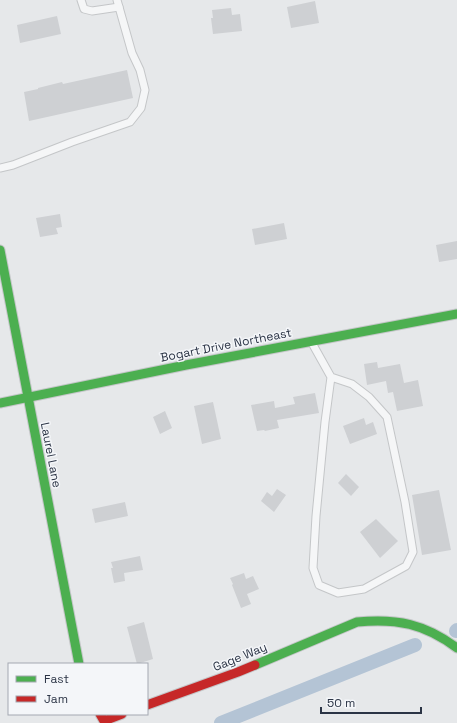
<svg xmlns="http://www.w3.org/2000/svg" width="457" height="723" font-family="'Space Grotesk',sans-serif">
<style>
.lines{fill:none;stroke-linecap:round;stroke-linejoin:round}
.canal{stroke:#b4c4d5;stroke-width:14}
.building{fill:#ced0d3}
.lane-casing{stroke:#c4c6c8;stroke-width:9}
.fast-casing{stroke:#c4c6c8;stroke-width:11}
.jam-casing{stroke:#c4c6c8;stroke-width:11}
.lane{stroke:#f5f6f7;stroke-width:7}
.fast{stroke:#4caf50;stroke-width:9}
.jam{stroke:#c62828;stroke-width:9}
.labels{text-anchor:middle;stroke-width:3;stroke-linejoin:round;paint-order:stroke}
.street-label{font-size:12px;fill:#2b3445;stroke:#f4f6f9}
</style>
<rect width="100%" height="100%" fill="#e6e8ea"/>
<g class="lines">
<g class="canal">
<polyline points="456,631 457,630"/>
<polyline points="221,723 415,645"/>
</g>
</g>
<g class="building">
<polygon points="315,1 319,23 291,28 287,7"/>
<polygon points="231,8 232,15 240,14 242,31 213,34 211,18 213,18 212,10"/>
<polygon points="57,16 61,34 20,43 17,25"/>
<polygon points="127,70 133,98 29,121 24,92 38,89 38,88 62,82 63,84"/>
<polygon points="60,214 62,227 56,228 58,234 40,237 36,218"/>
<polygon points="284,223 287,239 255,245 252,229"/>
<polygon points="457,241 457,259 439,262 436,245"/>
<polygon points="377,362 378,368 400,364 404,383 418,380 423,406 397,411 393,392 388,393 386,381 367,385 364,364"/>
<polygon points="315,393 319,413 277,420 279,428 265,431 264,430 257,431 251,405 274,401 275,408 295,404 293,397"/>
<polygon points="213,402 221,439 202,444 194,406"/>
<polygon points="165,411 172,428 160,434 153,417"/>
<polygon points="364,418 366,425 373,422 377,434 350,444 343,426"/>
<polygon points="346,474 359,487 351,496 338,483"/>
<polygon points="277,489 286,495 274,512 261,501 267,492 272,496"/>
<polygon points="439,490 451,550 422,555 412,495"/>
<polygon points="125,502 128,516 95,523 92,509"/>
<polygon points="376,519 398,541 380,558 360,532"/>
<polygon points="140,556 143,570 124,573 125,581 114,583 111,568 113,568 111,562"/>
<polygon points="244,573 246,579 253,576 259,589 247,594 251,604 241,608 232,585 233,584 230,578"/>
<polygon points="144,622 153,659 137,664 127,627"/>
</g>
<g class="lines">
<g class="lane-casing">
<g id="lane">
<polyline points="81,0 84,9 92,11 119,7"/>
<polyline points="0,168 13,165 72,142 130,122 141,108 145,90 140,70 132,53 117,0"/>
<polyline points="312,343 331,377 325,422 316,516 313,568 319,585 338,593 364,589 406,566 413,552 405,502 387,417 369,397 352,384 331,377"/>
</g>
</g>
<g class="fast-casing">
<g id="fast">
<polyline points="0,250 79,664"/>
<polyline points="0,403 186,365 457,314"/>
<path d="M255,665L357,622C397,618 425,624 457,648"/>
</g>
</g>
<g class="jam-casing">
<g id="jam">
<polyline points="147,705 238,672 255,665"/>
<polyline points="100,714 104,721 122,714"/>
</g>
</g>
<use href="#lane" class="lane"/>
<use href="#fast" class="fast"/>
<use href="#jam" class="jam"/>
</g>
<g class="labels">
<g class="street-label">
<text transform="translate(226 345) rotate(-11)" y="4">Bogart Drive Northeast</text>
<text transform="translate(51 455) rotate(79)" y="4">Laurel Lane</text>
<text transform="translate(240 657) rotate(-22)" y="4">Gage Way</text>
</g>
</g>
<rect x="8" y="663" width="140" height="52" fill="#f4f6f9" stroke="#a4a8b1"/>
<rect x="16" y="676" width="20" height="6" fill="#4caf50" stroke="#a4a8b1"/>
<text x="44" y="683" font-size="12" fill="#2b3445">Fast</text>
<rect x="16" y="696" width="20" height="6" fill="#c62828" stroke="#a4a8b1"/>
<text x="44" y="703" font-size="12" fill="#2b3445">Jam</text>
<path d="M321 707v6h100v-6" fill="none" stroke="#2b3445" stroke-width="2"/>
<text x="327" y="707" font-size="12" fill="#2b3445" stroke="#f4f6f9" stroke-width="3" paint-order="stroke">50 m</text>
</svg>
